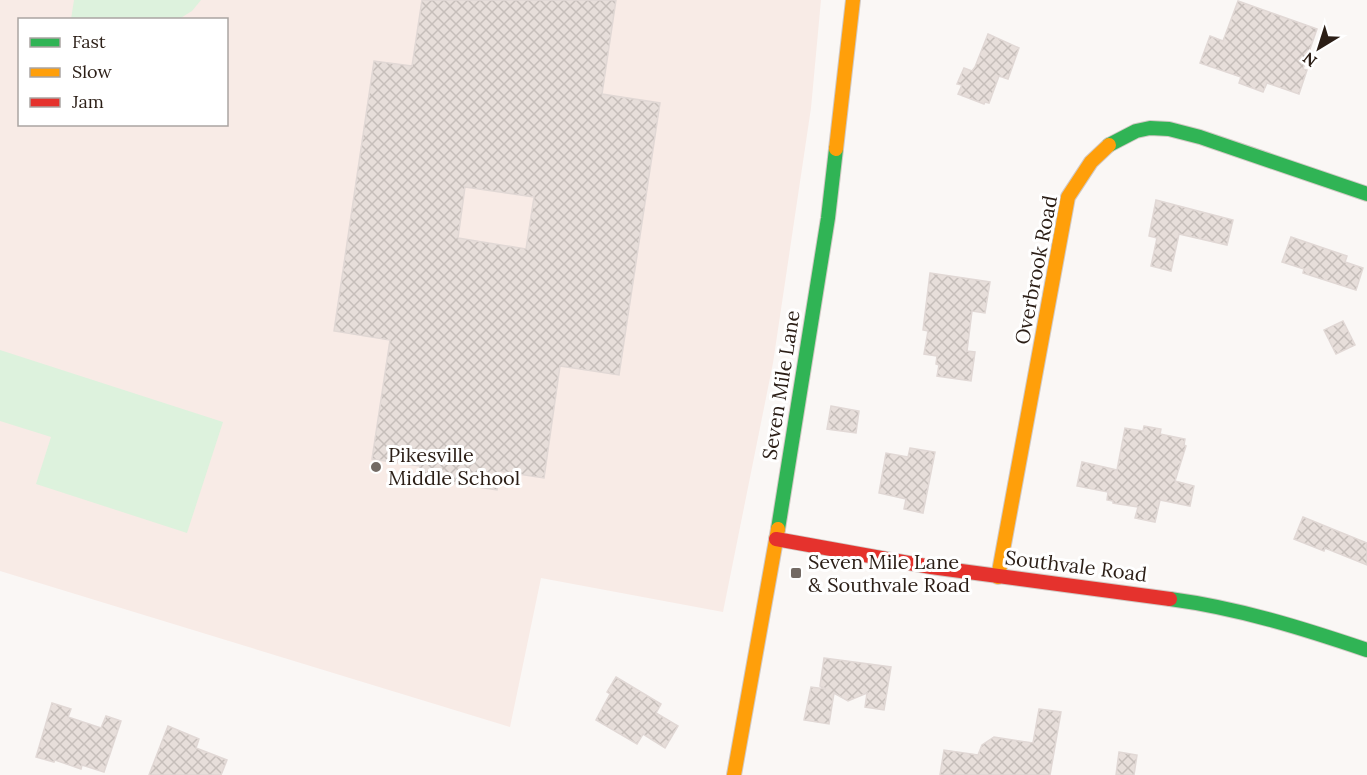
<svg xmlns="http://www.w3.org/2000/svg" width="1367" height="775" font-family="Lora,serif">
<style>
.education{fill:#f8ebe6;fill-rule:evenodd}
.pitch{fill:#ddf2dd}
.building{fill:url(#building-cross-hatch);stroke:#e1d8d5;stroke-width:1.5;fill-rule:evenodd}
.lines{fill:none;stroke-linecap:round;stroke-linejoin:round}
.fast-casing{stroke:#d1c9c4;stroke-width:16}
.slow-casing{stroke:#d1c9c4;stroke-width:16}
.jam-casing{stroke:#d1c9c4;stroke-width:16}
.fast{stroke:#30b455;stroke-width:14}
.slow{stroke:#ff9f0a;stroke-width:14}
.jam{stroke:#e5322d;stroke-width:14}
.poi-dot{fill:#736a64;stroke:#fff;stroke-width:2}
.labels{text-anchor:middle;stroke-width:6;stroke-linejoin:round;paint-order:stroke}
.street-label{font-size:20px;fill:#2b1e16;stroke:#fff}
.poi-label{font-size:20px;fill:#2b1e16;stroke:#fff;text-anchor:start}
</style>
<defs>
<pattern id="building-cross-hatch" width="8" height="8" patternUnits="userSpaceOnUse" patternTransform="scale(1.5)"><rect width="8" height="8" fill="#e7deda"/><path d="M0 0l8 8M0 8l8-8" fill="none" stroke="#c6beba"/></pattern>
</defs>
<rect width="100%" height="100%" fill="#faf7f5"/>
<path class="education" d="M0,0H821L811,108L773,363L723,612L541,578L510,727L0,571ZM20,20H226V124H20Z"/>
<g class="pitch">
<polygon points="74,0 201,0 192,11 179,19 71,19"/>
<polygon points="0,350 223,422 187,533 36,484 51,437 0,421"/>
</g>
<g class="building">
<path d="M422,0H616L602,94L660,103L619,375L560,366L544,478L499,471L497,490L418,478L420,466L372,459L390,340L334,331L374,61L412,66ZM465,187L534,197L526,249L458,238Z"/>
<polygon points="1238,1 1317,29 1303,69 1307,70 1299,94 1267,83 1263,92 1239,83 1241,77 1200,63 1210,36 1223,41"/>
<polygon points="988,34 1019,48 1008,79 999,76 989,103 985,102 984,104 958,94 962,85 957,84 964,68 972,71 975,67"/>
<polygon points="1156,200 1233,220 1227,245 1179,234 1171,271 1151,266 1157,238 1149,236"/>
<polygon points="1291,237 1347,256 1345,262 1363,268 1356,290 1303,273 1304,269 1282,262"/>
<polygon points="930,273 990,282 985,313 972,311 967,351 975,352 971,381 937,376 939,365 936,364 937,356 924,354 928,331 923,330"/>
<polygon points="1343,321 1355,345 1336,354 1324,330"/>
<polygon points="831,406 859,411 856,433 827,429"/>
<polygon points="1144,426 1161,429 1160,434 1185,439 1184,445 1186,446 1175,481 1194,486 1190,506 1160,500 1155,522 1135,518 1138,507 1113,503 1113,501 1107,500 1108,492 1077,486 1082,462 1117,470 1125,428 1143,431"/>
<polygon points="910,448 935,452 923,513 904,509 906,499 879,493 886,453 908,457"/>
<polygon points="1303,517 1367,543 1367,565 1325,548 1324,551 1294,539"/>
<polygon points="824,658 891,667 884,710 865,707 867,693 848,701 834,693 829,724 804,720 811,687 826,689 820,686"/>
<polygon points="616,677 661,704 656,713 678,726 665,748 643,734 637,744 596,720 610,694 607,692"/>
<polygon points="52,703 71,709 68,717 101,728 106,716 121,721 104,772 82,765 81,769 55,760 54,762 36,757"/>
<polygon points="1039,709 1061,712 1050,775 940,775 944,750 978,755 982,745 994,737 1033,743"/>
<polygon points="168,726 199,739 196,748 227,760 221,775 149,775"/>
<polygon points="1119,752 1137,755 1134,775 1116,775"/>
</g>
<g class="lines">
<g class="fast-casing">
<g id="fast">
<polyline points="1109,145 1136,131 1150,128 1169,129 1200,137 1367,194"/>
<polyline points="778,529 828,218 836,149"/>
<path d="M1170,599C1238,608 1302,628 1367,650"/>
</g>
</g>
<g class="slow-casing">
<g id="slow">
<polyline points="836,149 853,0"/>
<polyline points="998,577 1068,197 1091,162 1109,145"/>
<polyline points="734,775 778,529"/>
</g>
</g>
<g class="jam-casing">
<polyline id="jam" points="776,539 931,567 1170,599"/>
</g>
<use href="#fast" class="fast"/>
<use href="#slow" class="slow"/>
<use href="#jam" class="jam"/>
</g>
<g class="poi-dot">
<circle cx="376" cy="467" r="6"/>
<rect x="790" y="567" width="12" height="12" rx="3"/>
</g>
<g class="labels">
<g class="street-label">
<text transform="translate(1036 270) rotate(-79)" y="7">Overbrook Road</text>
<text transform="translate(781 385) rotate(-81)" y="7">Seven Mile Lane</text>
<text transform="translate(1076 566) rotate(7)" y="7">Southvale Road</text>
</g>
<g class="poi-label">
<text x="388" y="462">Pikesville<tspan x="388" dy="23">Middle School</tspan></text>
<text x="808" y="569">Seven Mile Lane<tspan x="808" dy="23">&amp; Southvale Road</tspan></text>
</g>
</g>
<rect x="18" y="18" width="210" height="108" fill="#ffffff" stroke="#aaa5a2" stroke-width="1.5"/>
<rect x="30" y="38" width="30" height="9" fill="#30b455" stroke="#aaa5a2" stroke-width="1.5"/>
<text x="72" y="48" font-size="18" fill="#2b1e16">Fast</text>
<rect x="30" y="68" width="30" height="9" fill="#ff9f0a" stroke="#aaa5a2" stroke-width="1.5"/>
<text x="72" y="78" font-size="18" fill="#2b1e16">Slow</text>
<rect x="30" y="98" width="30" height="9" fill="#e5322d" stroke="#aaa5a2" stroke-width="1.5"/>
<text x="72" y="108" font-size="18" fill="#2b1e16">Jam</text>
<g transform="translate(1319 48) rotate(218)" stroke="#ffffff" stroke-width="4.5" paint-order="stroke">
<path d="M0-4.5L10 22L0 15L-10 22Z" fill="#2b1e16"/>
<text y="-9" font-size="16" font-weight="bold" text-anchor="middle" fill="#2b1e16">N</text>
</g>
</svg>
